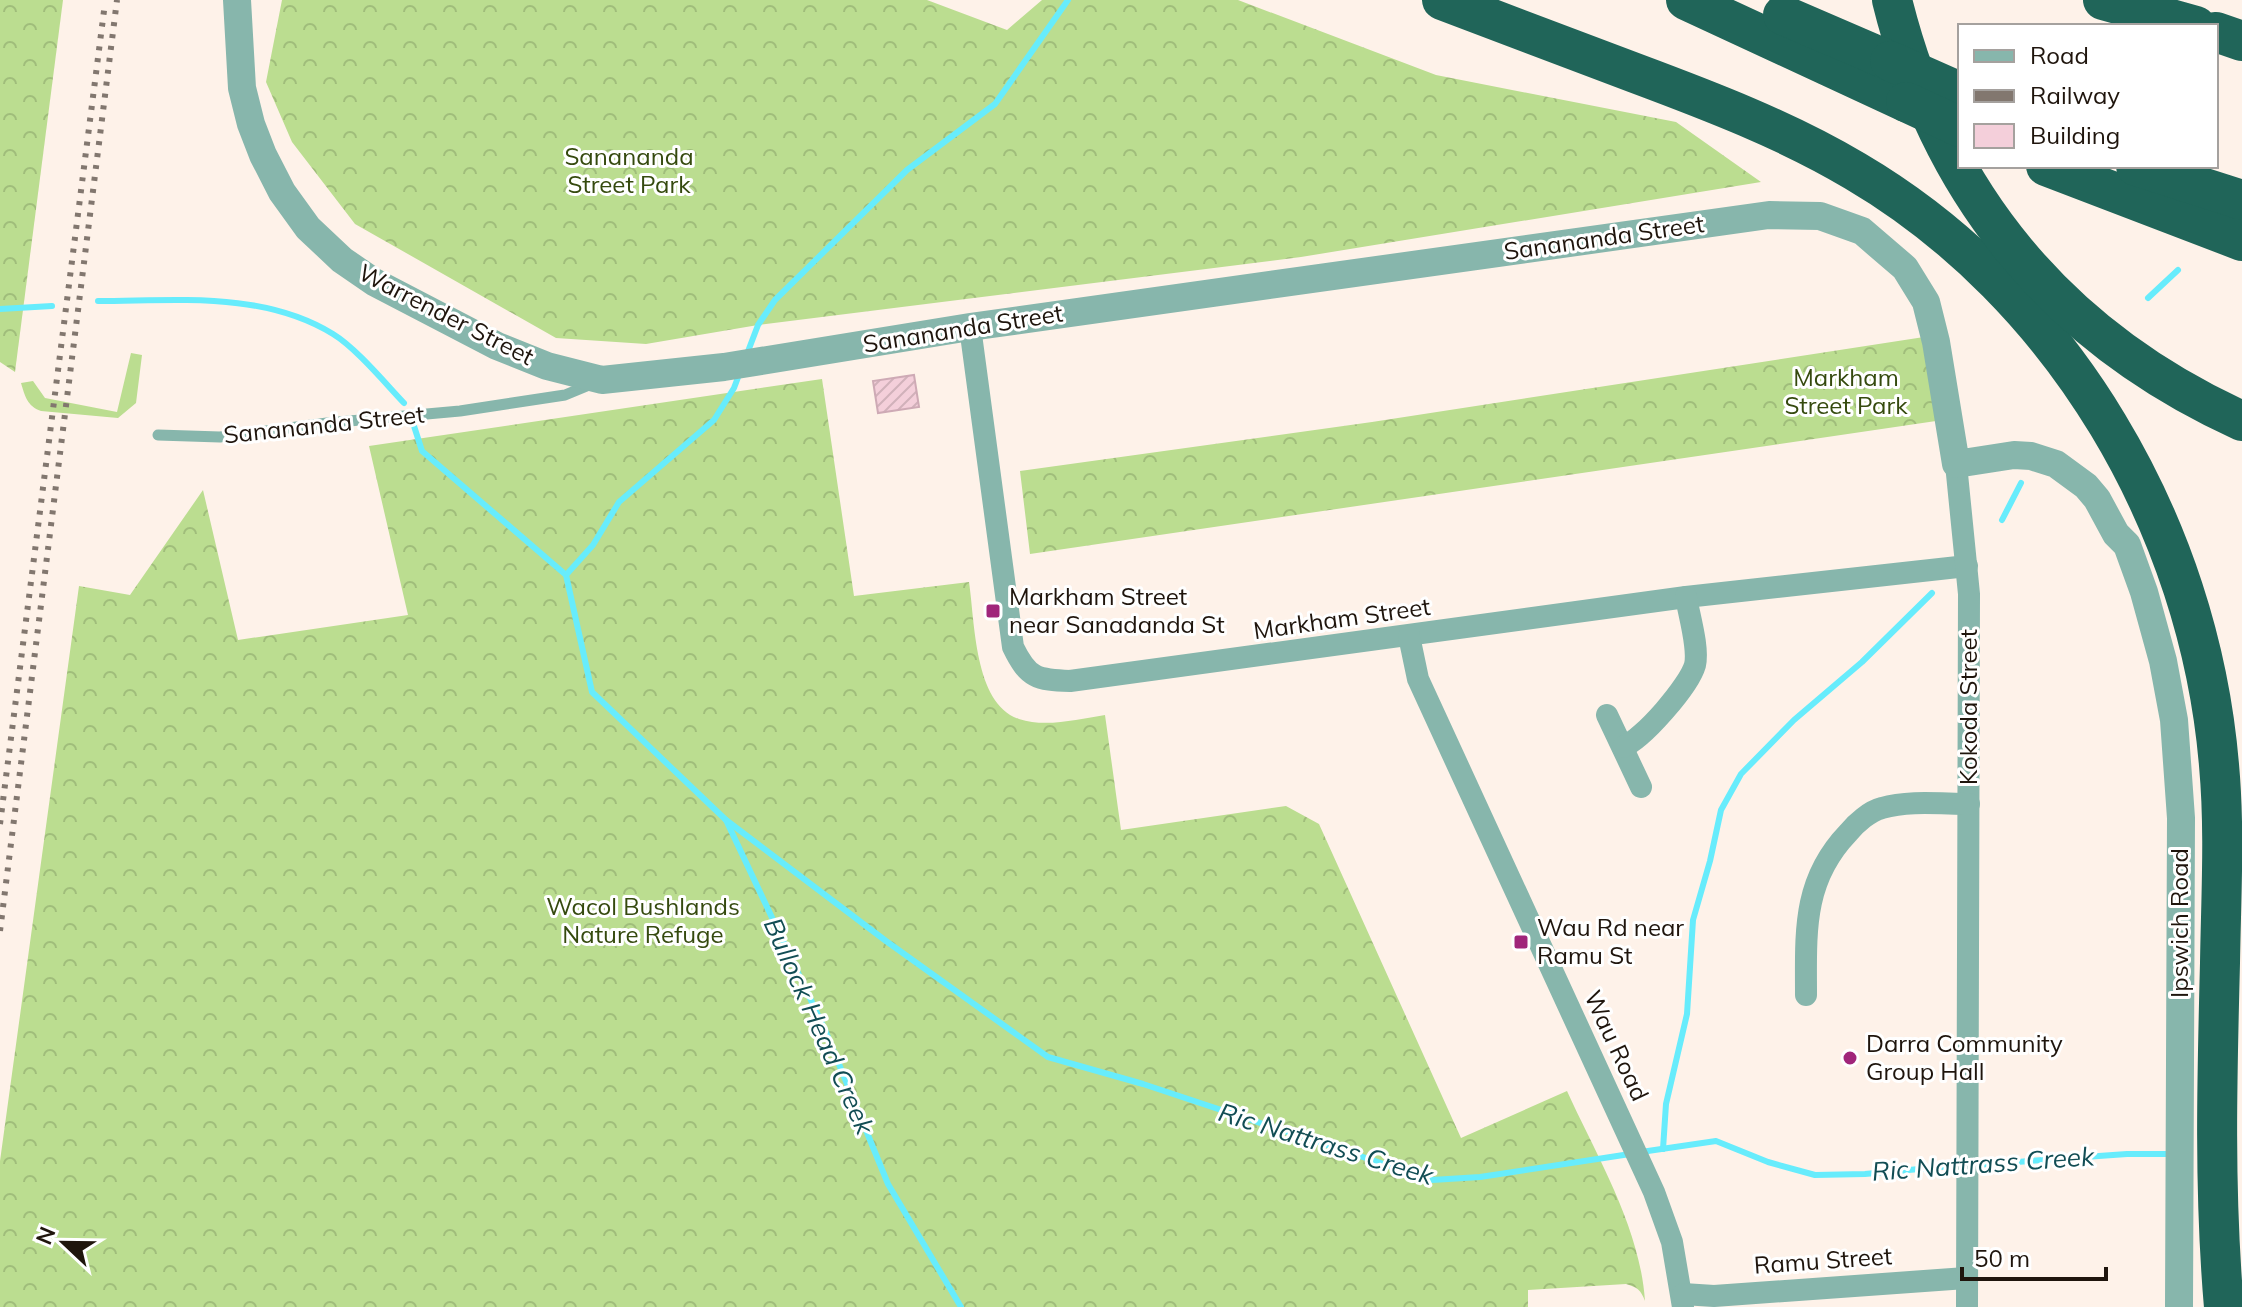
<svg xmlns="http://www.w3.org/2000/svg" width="2242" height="1307" font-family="Mulish,sans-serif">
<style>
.grass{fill:#bbdd90}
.forest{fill:url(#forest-crowns)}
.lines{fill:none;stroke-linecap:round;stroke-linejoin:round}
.stream{stroke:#67ecfc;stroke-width:6}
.building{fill:url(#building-hatch);stroke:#ceaab5;stroke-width:2}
.service{stroke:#87b6ac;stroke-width:11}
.minor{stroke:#87b6ac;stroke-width:22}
.tertiary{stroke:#87b6ac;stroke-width:28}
.motorway{stroke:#206559;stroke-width:40}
.rail{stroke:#82776f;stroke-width:6;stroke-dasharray:4 8;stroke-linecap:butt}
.motorway-bridge{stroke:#206559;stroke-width:40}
.poi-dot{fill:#a0257a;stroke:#fff;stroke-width:3}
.labels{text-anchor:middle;stroke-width:6;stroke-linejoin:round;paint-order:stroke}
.park-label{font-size:24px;fill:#354a0e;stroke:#fff}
.street-label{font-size:24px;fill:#1f150d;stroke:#fff}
.poi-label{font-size:24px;fill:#1f150d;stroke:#fff;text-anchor:start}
.water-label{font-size:26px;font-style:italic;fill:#124d54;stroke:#fff}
</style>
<defs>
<pattern id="forest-crowns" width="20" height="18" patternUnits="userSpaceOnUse" patternTransform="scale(2)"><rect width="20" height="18" fill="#bbdd90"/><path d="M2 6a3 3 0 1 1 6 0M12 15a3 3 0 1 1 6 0" fill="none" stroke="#a0bd7b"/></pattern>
<pattern id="building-hatch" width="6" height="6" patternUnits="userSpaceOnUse" patternTransform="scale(2)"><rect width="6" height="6" fill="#f4cfda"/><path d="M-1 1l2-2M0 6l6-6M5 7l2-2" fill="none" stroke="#d1b1ba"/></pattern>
</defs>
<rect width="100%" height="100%" fill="#fef2e9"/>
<path class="grass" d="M131,353L142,355L136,403L118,418L41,411C27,406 25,396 21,383L33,381L45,398L117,412Z"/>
<g class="forest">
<polygon points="0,0 63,0 15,372 0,362"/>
<polygon points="282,0 927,0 1007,30 1042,0 1238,0 1436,75 1676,122 1761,182 1301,257 758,325 646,344 556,338 355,224 292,142 266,82"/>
<polygon points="1924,337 1936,421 1030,554 1020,471 1372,422"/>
<path d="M822,379L854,596L969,582C975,622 974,704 1019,719C1046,728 1078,719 1105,715L1121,830L1286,806L1319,824L1461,1138L1567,1091C1597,1157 1640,1227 1645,1301C1641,1290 1637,1287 1626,1284L1528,1290V1307H0V1161L79,586L130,595L203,490L238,640L408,615L369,446Z"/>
</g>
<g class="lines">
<g class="stream">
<polyline points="2148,298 2178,270"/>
<path d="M98,301C177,301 263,291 333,334C356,348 385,383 404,403"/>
<polyline points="0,309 52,306"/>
<polyline points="747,354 758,325 775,300 907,170 995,104 1068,0"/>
<polyline points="414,426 422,451 566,575 592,692 726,820 825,1030 888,1184 961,1307"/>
<polyline points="2002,520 2021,483"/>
<polyline points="566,575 593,545 619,502 714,420 734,388 740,372"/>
<polyline points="726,820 886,941 1048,1057 1143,1084 1432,1180 1480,1177 1630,1154"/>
<polyline points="1663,1149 1666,1104 1687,1014 1693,920 1710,861 1721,810 1741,774 1794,720 1862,662 1932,593"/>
<polyline points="1641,1152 1716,1141 1768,1162 1815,1175 1865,1174 1963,1165"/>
<polyline points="1974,1165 2127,1154 2170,1154"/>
</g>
</g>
<polygon class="building" points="914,375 919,407 878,413 873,381"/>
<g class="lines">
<polyline class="service" points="158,435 220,437 327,423 460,411 565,395 594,383"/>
<g class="minor">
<path d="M970,327L1013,647C1028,678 1037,680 1070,681L1686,597L1967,566"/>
<polyline points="1956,464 1969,594 1967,1307"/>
<polyline points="1409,636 1418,679 1654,1192 1672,1242 1683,1307"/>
<polyline points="1607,715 1641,787"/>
<path d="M1623,747C1643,739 1689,686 1695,665C1699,648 1689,615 1686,597"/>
<path d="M1806,995C1806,933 1802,881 1848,833C1856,823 1870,811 1882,808C1909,800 1942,804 1969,804"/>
<polyline points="1683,1294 1714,1296 1966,1278"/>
</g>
<polyline class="tertiary" points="237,0 242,88 251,124 263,155 282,192 308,228 342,260 374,282 497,346 547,366 602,380 724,367 970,327 1769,215 1820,216 1862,231 1905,268 1926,302 1936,342 1956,464 2014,455 2031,456 2056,464 2086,486 2097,499 2116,534 2127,545 2144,592 2163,661 2174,720 2181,818 2179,1307"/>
<g class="motorway">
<path d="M1442,0C1507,24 1571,49 1635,73C1710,101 1786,130 1855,171C2064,294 2199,526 2219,765C2225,831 2221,897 2220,963C2217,1078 2214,1192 2224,1307"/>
<polyline points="1686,0 1906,102"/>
<path d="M1892,0C1940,195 2059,338 2242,421"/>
<polyline points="2103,0 2196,26"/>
<polyline points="1783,15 1890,61"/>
<polyline points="2216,32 2242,41"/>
<polyline points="2046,166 2242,241"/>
<polyline points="2136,166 2242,200"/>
</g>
<g class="rail">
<polyline points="0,824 105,3"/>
<polyline points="0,931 117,0"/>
</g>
<g class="motorway-bridge">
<polyline points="1890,61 1960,92"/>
<polyline points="1906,102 1960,127"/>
</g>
</g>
<g class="poi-dot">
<rect x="985" y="603" width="16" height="16" rx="4"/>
<rect x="1513" y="934" width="16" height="16" rx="4"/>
<circle cx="1850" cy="1058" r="8"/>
</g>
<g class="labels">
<g class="park-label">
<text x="629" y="165">Sanananda<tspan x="629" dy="28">Street Park</tspan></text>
<text x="1846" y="386">Markham<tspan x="1846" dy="28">Street Park</tspan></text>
<text x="643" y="915">Wacol Bushlands<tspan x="643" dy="28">Nature Refuge</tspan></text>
</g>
<g class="street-label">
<text transform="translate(1604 238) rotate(-8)" y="8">Sanananda Street</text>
<text transform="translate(446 315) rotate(27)" y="8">Warrender Street</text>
<text transform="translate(963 329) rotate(-9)" y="8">Sanananda Street</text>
<text transform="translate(324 425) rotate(-6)" y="8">Sanananda Street</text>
<text transform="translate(1342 619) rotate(-8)" y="8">Markham Street</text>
<text transform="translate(1969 707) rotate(-90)" y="8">Kokoda Street</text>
<text transform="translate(2180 923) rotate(-90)" y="8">Ipswich Road</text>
<text transform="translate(1616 1046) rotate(65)" y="8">Wau Road</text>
<text transform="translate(1823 1261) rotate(-4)" y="8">Ramu Street</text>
</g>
<g class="poi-label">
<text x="1009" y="605">Markham Street<tspan x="1009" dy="28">near Sanadanda St</tspan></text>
<text x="1537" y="936">Wau Rd near<tspan x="1537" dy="28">Ramu St</tspan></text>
<text x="1866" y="1052">Darra Community<tspan x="1866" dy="28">Group Hall</tspan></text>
</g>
<g class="water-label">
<text transform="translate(819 1026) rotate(66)" y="9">Bullock Head Creek</text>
<text transform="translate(1326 1144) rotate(17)" y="9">Ric Nattrass Creek</text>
<text transform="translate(1983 1164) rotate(-4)" y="9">Ric Nattrass Creek</text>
</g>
</g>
<rect x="1958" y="24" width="260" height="144" fill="#ffffff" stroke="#a5a19e" stroke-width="2"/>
<rect x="1974" y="50" width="40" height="12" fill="#87b6ac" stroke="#a5a19e" stroke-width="2"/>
<text x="2030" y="64" font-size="24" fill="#1f150d">Road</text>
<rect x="1974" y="90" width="40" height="12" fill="#82776f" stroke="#a5a19e" stroke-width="2"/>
<text x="2030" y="104" font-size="24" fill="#1f150d">Railway</text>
<rect x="1974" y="124" width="40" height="24" fill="#f4cfda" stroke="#a5a19e" stroke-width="2"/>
<text x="2030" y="144" font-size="24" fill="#1f150d">Building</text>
<g transform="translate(64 1243) rotate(292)" stroke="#ffffff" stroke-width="6" paint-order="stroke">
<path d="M0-6L14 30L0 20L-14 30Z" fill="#1f150d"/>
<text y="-12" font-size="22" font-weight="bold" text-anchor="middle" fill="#1f150d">N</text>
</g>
<path d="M1962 1267v12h144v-12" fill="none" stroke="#1f150d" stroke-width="4"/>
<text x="1974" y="1267" font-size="24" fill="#1f150d" stroke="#ffffff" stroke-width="6" paint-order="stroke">50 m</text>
</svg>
